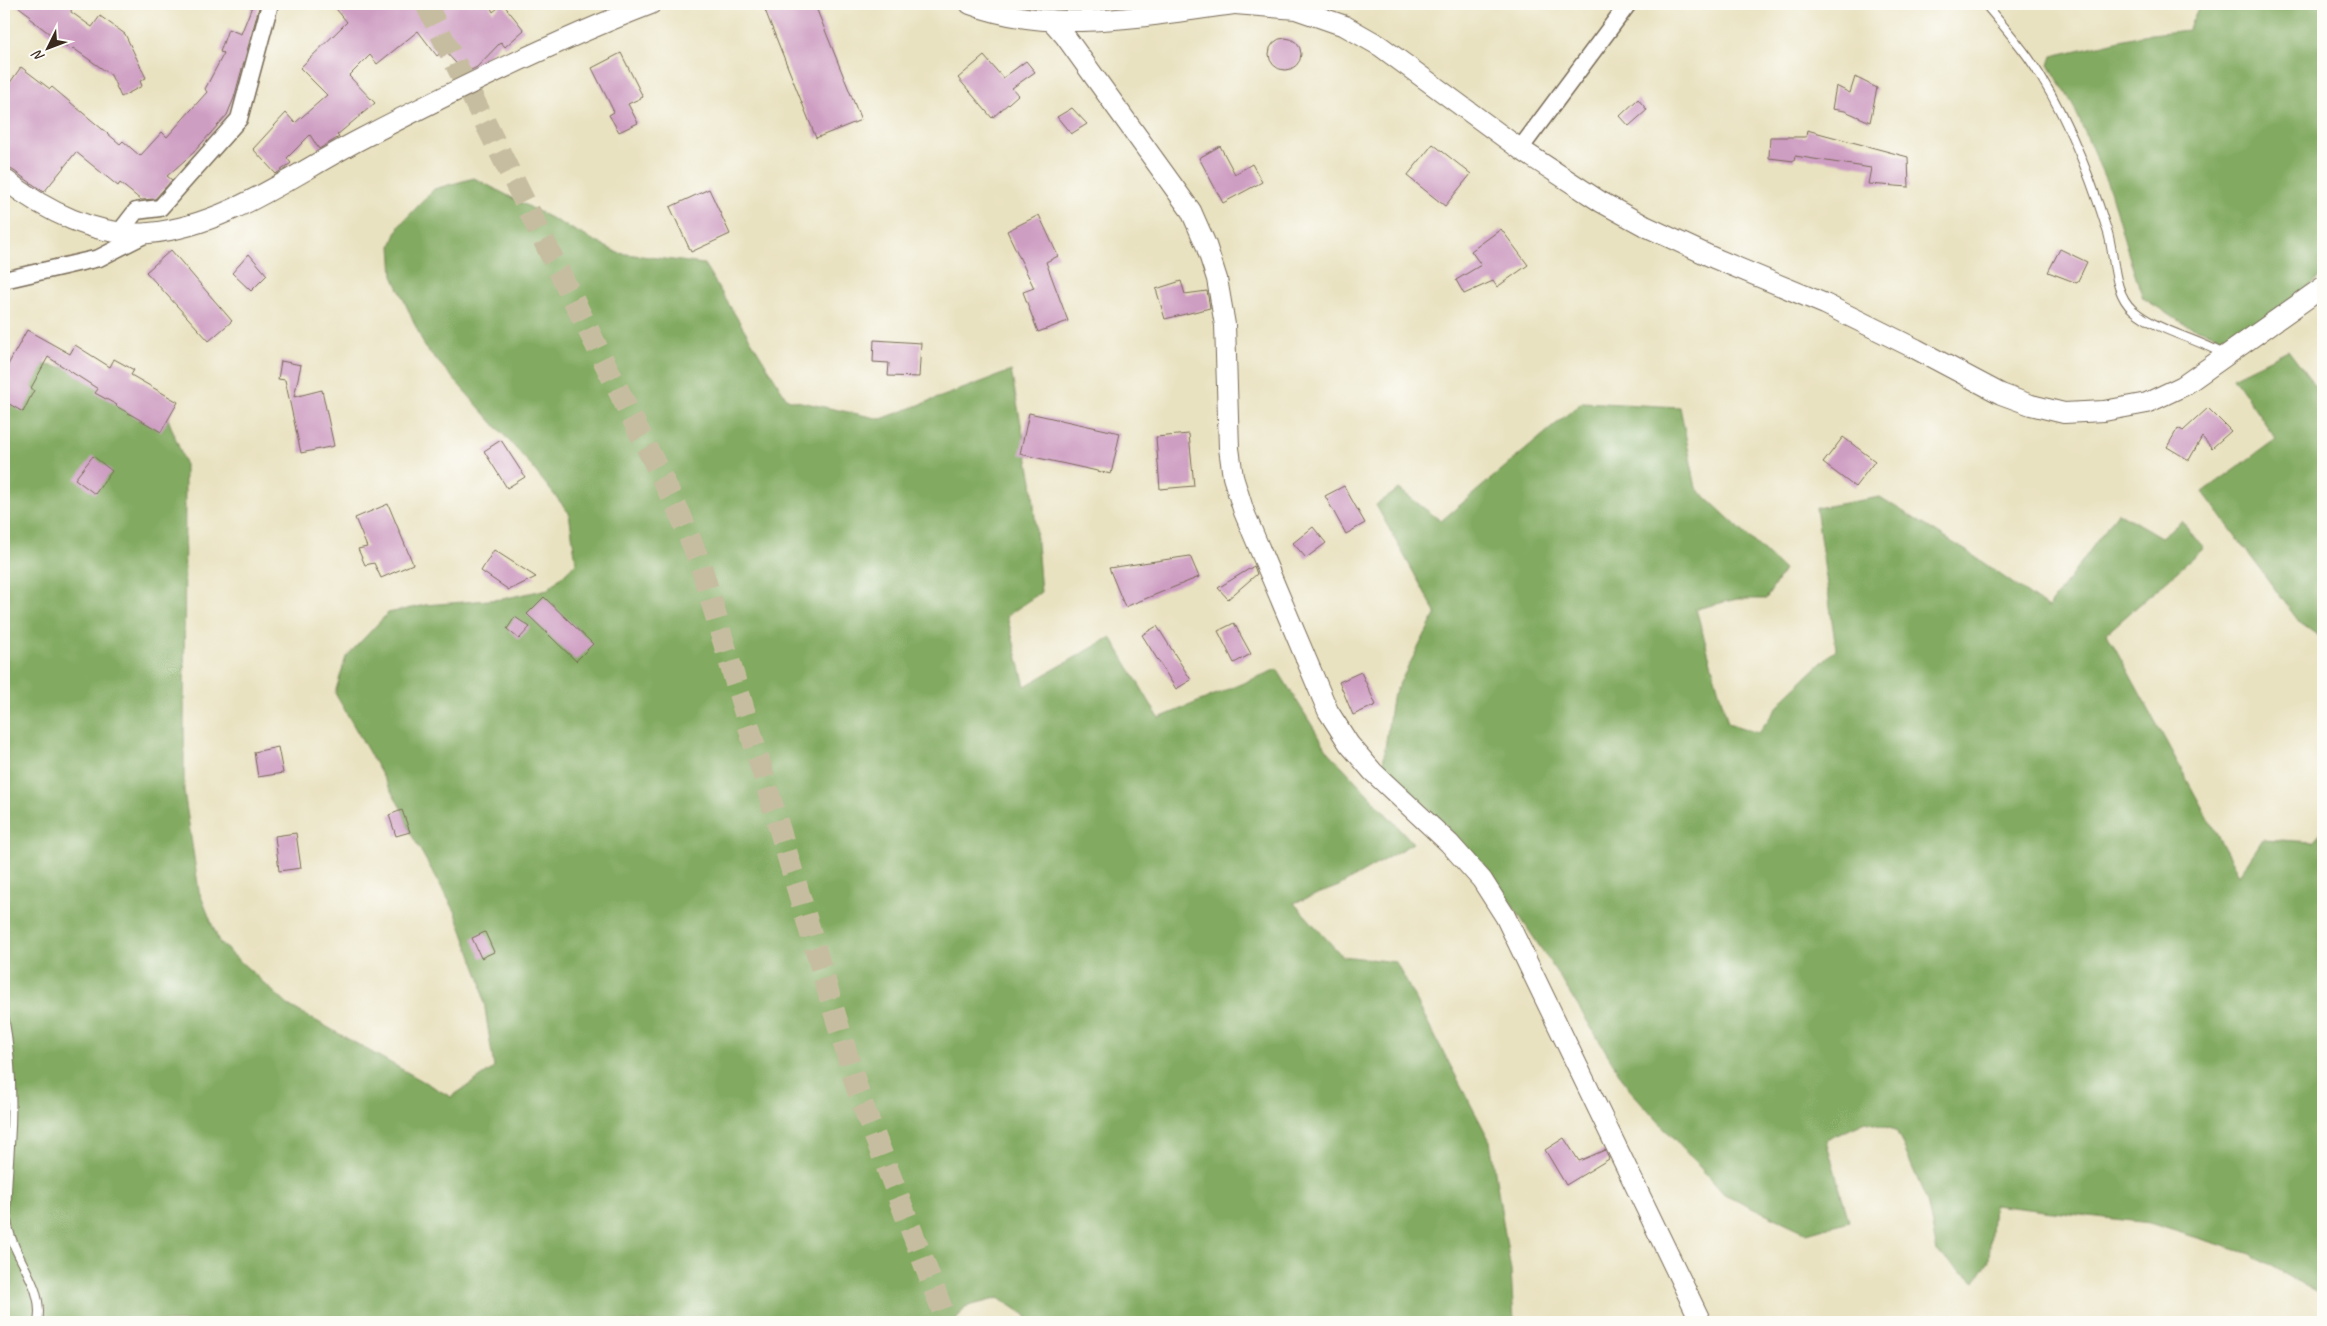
<svg xmlns="http://www.w3.org/2000/svg" width="2327" height="1326" font-family="Caveat,sans-serif">
<style>
.forest{fill:#82aa60;stroke:#5e6a3f}
.building{fill:#ce9dc2}
.lines{fill:none;stroke-linecap:round;stroke-linejoin:round}
.secondary-tunnel{stroke:#c6bda0;stroke-width:22;stroke-dasharray:22 11;stroke-linecap:butt}
.service-casing{stroke:#786a57;stroke-width:10}
.minor-casing{stroke:#786a57;stroke-width:19}
.tertiary-casing{stroke:#786a57;stroke-width:22}
.service{stroke:#fff;stroke-width:8}
.minor{stroke:#fff;stroke-width:16}
.tertiary{stroke:#fff;stroke-width:20}
</style>
<rect width="100%" height="100%" fill="#fdfcf7"/>
<filter id="ink" filterUnits="userSpaceOnUse"><feTurbulence type="fractalNoise" baseFrequency=".02" numOctaves="2"/><feDisplacementMap in="SourceGraphic" scale="10" xChannelSelector="R" yChannelSelector="G"/><feConvolveMatrix kernelMatrix="1 2 1 2 8 2 1 2 1" color-interpolation-filters="sRGB"/></filter>
<filter id="wash" filterUnits="userSpaceOnUse"><feTurbulence type="fractalNoise" baseFrequency=".0096" numOctaves="4" result="noise"/><feDisplacementMap in="SourceGraphic" scale="20" xChannelSelector="R" yChannelSelector="G"/><feGaussianBlur stdDeviation="1.12" result="paint"/><feColorMatrix in="noise" values="0 0 0 0 0 0 0 0 0 0 0 0 0 0 0 0 0 1.4 0 .05"/><feComposite in="paint" operator="in"/></filter>
<g filter="url(#wash)">
<rect width="100%" height="100%" fill="#e9e2c1"/>
<g class="forest">
<polygon points="2200,4 2323,4 2323,275 2236,342 2184,324 2143,298 2131,263 2110,190 2073,105 2049,65 2052,56 2142,35 2188,30"/>
<polygon points="474,178 618,253 704,264 787,399 881,419 1011,371 1032,481 1041,592 1007,616 1025,686 1111,637 1159,718 1277,669 1328,751 1413,843 1339,886 1294,903 1342,956 1396,962 1490,1141 1511,1271 1514,1322 1029,1322 1025,1315 999,1298 965,1307 955,1322 4,1322 4,359 67,368 167,416 185,463 184,791 199,891 219,942 288,1005 451,1097 494,1068 481,982 455,911 410,832 402,810 335,693 346,657 388,613 425,605 502,599 548,589 576,563 569,513 528,462 425,347 393,276 391,246 399,226 434,189"/>
<polygon points="2288,350 2323,396 2323,639 2300,623 2203,492 2276,439 2233,377"/>
<polygon points="1582,402 1680,407 1696,488 1784,570 1766,599 1737,599 1696,609 1728,723 1758,733 1785,697 1836,649 1816,508 1880,497 1968,552 2048,608 2118,512 2161,537 2182,521 2204,548 2107,633 2239,875 2263,839 2313,842 2323,831 2323,1296 2250,1254 2149,1223 1993,1205 1989,1260 1975,1282 1937,1252 1927,1201 1896,1130 1866,1122 1826,1140 1849,1221 1807,1233 1724,1194 1629,1089 1563,982 1489,870 1383,763 1392,698 1436,613 1376,505 1399,489 1441,521"/>
</g>
<g id="blocks">
<g class="building">
<polygon points="15,4 72,4 71,12 92,27 100,16 125,34 146,78 140,81 142,86 121,97 111,75 73,48 71,50 29,18 31,16"/>
<polygon points="253,4 260,4 234,98 227,115 193,153 167,176 172,180 155,199 141,200 120,183 118,186 76,152 44,192 11,169 4,167 4,91 21,67 50,89 52,87 120,144 123,141 140,156 162,132 167,137 207,92 205,89 224,53 220,52 228,29 241,34"/>
<polygon points="332,4 489,4 493,12 503,4 524,30 505,47 501,42 477,67 465,73 444,50 437,56 418,31 377,64 370,55 349,76 375,103 337,135 339,137 319,149 310,135 287,158 291,163 276,174 253,149 286,113 295,123 327,95 300,68 347,22"/>
<polygon points="815,5 861,120 816,138 765,10"/>
<circle cx="1285" cy="54" r="16"/>
<polygon points="621,53 643,97 628,104 638,123 619,132 609,115 614,112 592,68"/>
<polygon points="984,56 1003,78 1026,61 1035,72 1012,88 1018,95 992,118 958,78"/>
<polygon points="1855,77 1877,88 1870,122 1845,111 1832,109 1836,86 1850,93"/>
<polygon points="1638,99 1647,110 1629,126 1620,116"/>
<polygon points="1072,108 1087,124 1071,134 1057,117"/>
<polygon points="1807,130 1908,157 1909,187 1868,184 1871,168 1795,156 1794,161 1769,158 1770,137 1806,137"/>
<polygon points="1433,144 1471,174 1445,206 1407,176"/>
<polygon points="1220,146 1235,174 1252,164 1262,182 1223,203 1199,158"/>
<polygon points="709,189 730,234 691,252 670,207"/>
<polygon points="1039,215 1058,256 1046,262 1068,321 1038,332 1023,292 1034,288 1007,231"/>
<polygon points="1501,229 1528,265 1497,287 1493,281 1464,294 1456,280 1481,265 1471,251"/>
<polygon points="2060,249 2087,262 2077,283 2048,272"/>
<polygon points="171,250 232,321 209,341 146,272"/>
<polygon points="249,254 267,275 251,291 232,273"/>
<polygon points="1181,281 1185,294 1207,291 1210,308 1165,319 1156,289"/>
<polygon points="27,330 70,354 75,345 110,367 114,359 134,370 131,375 178,402 161,432 116,406 117,405 95,393 98,389 48,357 31,388 34,390 23,412 4,401 4,372"/>
<polygon points="874,340 921,343 919,377 888,376 889,363 873,362"/>
<polygon points="281,361 301,365 294,397 322,390 334,446 301,453 285,380 278,379"/>
<polygon points="2208,408 2231,431 2212,448 2202,437 2189,460 2167,447 2178,428 2183,431"/>
<polygon points="1029,413 1120,433 1111,474 1020,454"/>
<polygon points="1189,434 1194,486 1160,489 1156,437"/>
<polygon points="1843,437 1875,461 1855,487 1823,463"/>
<polygon points="501,440 525,477 507,488 484,451"/>
<polygon points="93,456 112,471 95,494 75,479"/>
<polygon points="1344,486 1365,523 1346,534 1325,496"/>
<polygon points="388,504 413,564 381,578 374,563 365,565 358,549 367,547 355,518"/>
<polygon points="1313,527 1326,543 1306,558 1293,543"/>
<polygon points="494,550 536,577 509,590 481,571"/>
<polygon points="1190,556 1199,577 1125,607 1109,568"/>
<polygon points="1254,566 1257,574 1228,599 1218,588"/>
<polygon points="544,597 593,644 576,661 527,614"/>
<polygon points="515,617 530,627 519,639 507,629"/>
<polygon points="1234,623 1251,654 1234,663 1218,631"/>
<polygon points="1157,626 1191,680 1176,689 1142,635"/>
<polygon points="1361,672 1376,705 1353,715 1339,682"/>
<polygon points="278,747 283,773 258,777 254,752"/>
<polygon points="402,810 410,832 396,836 389,815"/>
<polygon points="296,833 301,868 279,871 275,836"/>
<polygon points="485,932 494,952 481,958 472,938"/>
<polygon points="1564,1138 1579,1161 1605,1150 1609,1159 1566,1185 1545,1150"/>
</g>
</g>
</g>
<g filter="url(#ink)">
<use href="#blocks" fill-opacity="0" stroke="#786a57" stroke-width="1"/>
<g class="lines">
<polyline class="secondary-tunnel" points="426,4 680,514 700,563 860,1098 947,1322"/>
<g class="service-casing">
<g id="service">
<path d="M1985,4C2000,22 2015,39 2028,57C2063,107 2090,175 2108,233C2115,257 2113,293 2133,310C2159,332 2197,338 2225,355"/>
<path d="M4,1016C12,1060 13,1102 10,1146C9,1168 4,1205 8,1226C14,1260 45,1286 38,1322"/>
</g>
</g>
<g class="minor-casing">
<g id="minor">
<polyline points="1520,149 1628,4"/>
<polyline points="119,233 136,211 160,208 239,119 270,4"/>
<polyline points="4,280 99,258 148,233"/>
</g>
</g>
<g class="tertiary-casing">
<g id="tertiary">
<path d="M970,4C1054,36 1148,15 1234,4"/>
<polyline points="1235,4 1296,9 1345,26 1380,46 1520,149 1601,202 1645,226 1714,258 1825,304 1916,349 2001,394 2031,405 2064,413 2104,411 2147,403 2183,386 2323,287"/>
<polyline points="1051,20 1065,36 1191,211 1206,245 1217,279 1225,325 1229,448 1233,477 1244,512 1328,711 1349,744 1373,772 1449,843 1482,880 1505,916 1701,1322"/>
<path d="M4,179C44,210 97,238 149,233C226,226 292,175 359,140C453,91 552,42 651,4"/>
</g>
</g>
<use href="#service" class="service"/>
<use href="#minor" class="minor"/>
<use href="#tertiary" class="tertiary"/>
</g>
</g>
<rect width="2327" height="1326" fill="none" stroke="#fdfcf7" stroke-width="20"/>
<g transform="translate(48 48) rotate(228)" stroke="#fdfcf7" stroke-width="4" paint-order="stroke">
<path d="M0-4L9 19L0 12L-9 19Z" fill="#3b2a1e"/>
<text y="-8" font-size="14" font-weight="bold" text-anchor="middle" fill="#3b2a1e">N</text>
</g>
</svg>
